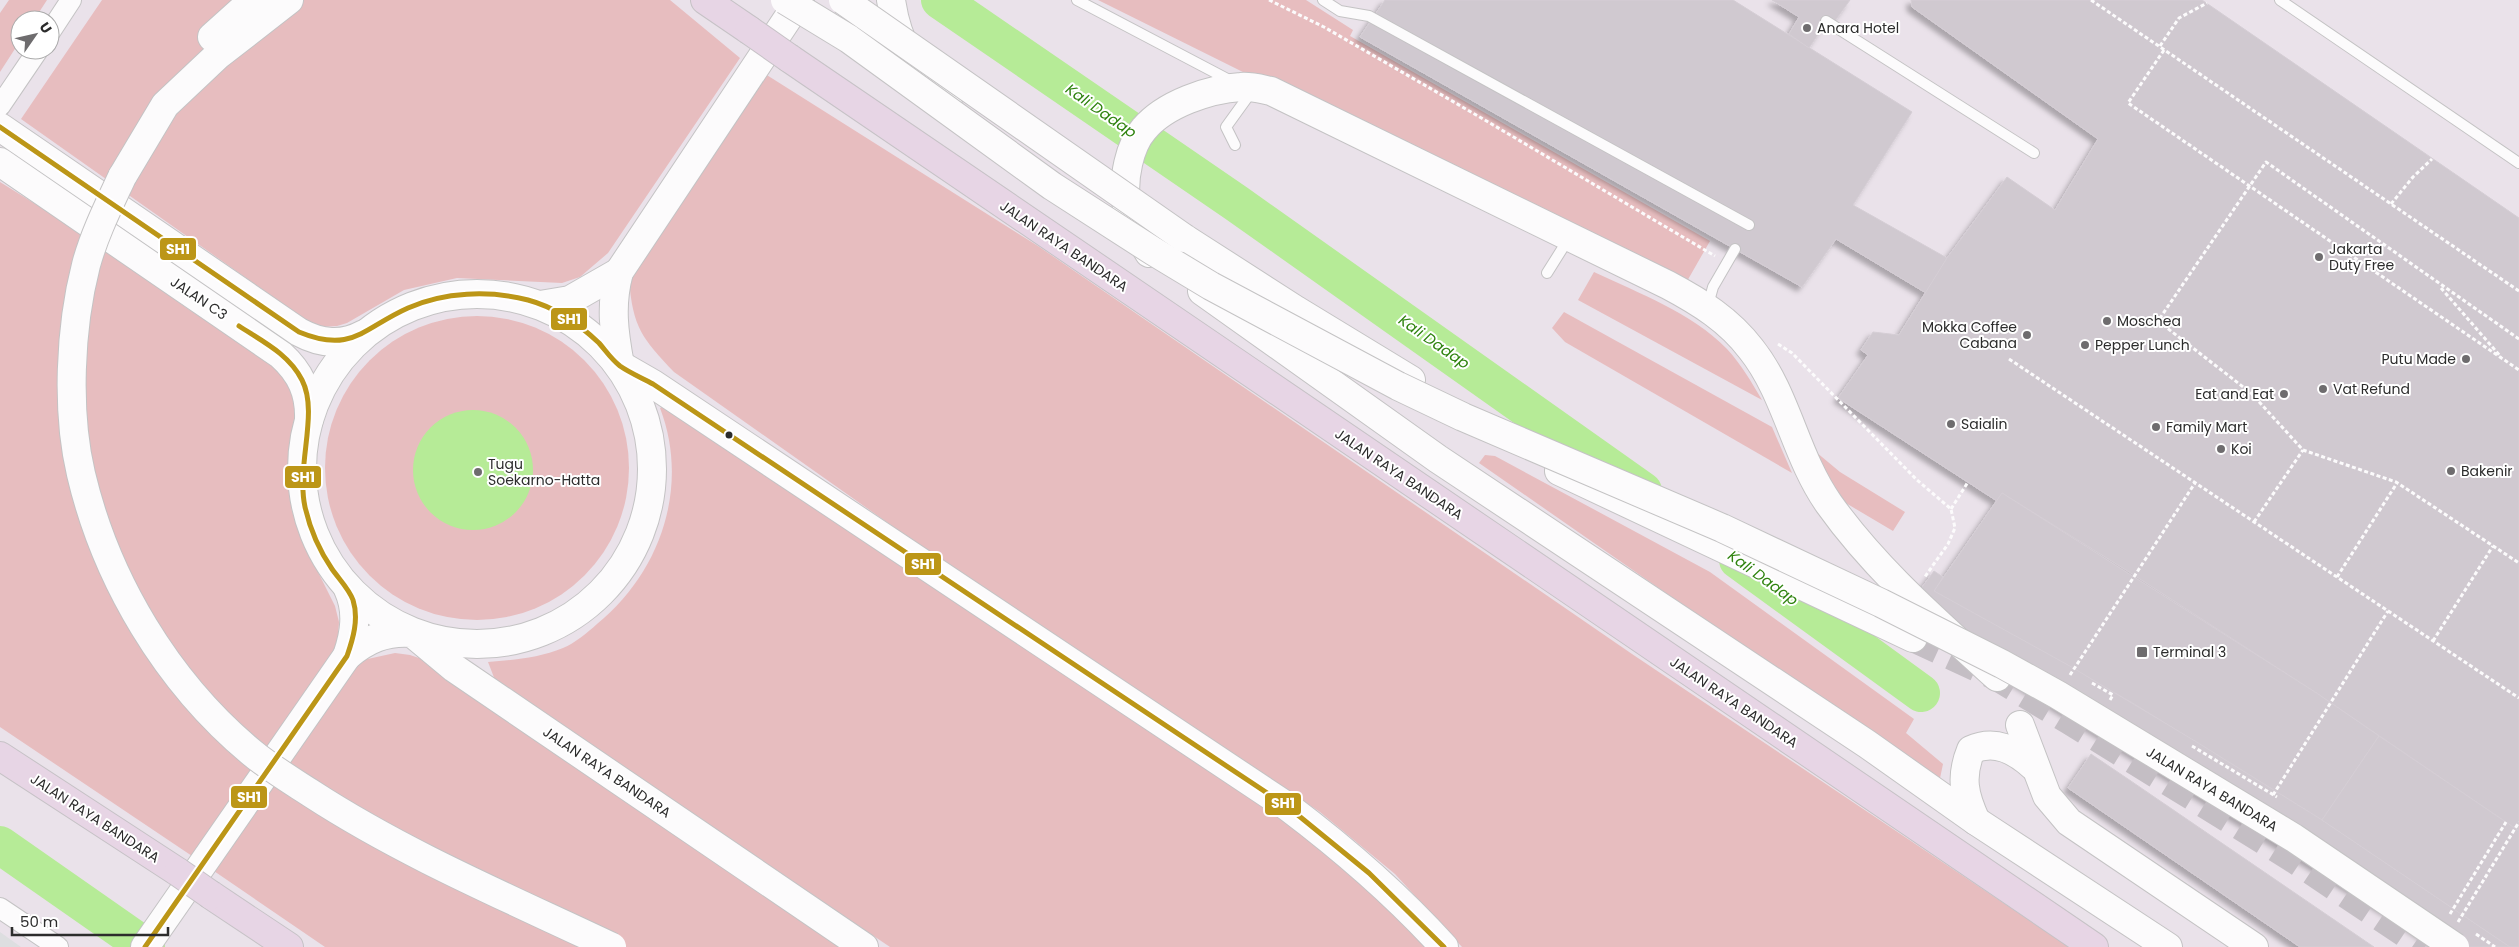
<svg xmlns="http://www.w3.org/2000/svg" width="2519" height="947" font-family="Poppins,sans-serif">
<style>
.industrial{fill:#dddee0}
.green{fill:#e7bdbf}
.water{fill:#b6eb97}
.lines{fill:none;stroke-linecap:round;stroke-linejoin:round}
.river{stroke:#b6eb97;stroke-width:38}
.building{fill:#d0c9d0;stroke:#d5ced5;filter:url(#shadow)}
.secondary-tunnel{stroke:#c4bec4;stroke-width:28;stroke-dasharray:28 14;stroke-linecap:butt}
.lane-casing{stroke:#c4c3c4;stroke-width:12}
.street-casing{stroke:#c4c3c4;stroke-width:22}
.secondary-casing{stroke:#c4c3c4;stroke-width:30}
.primary-casing{stroke:#c6c2c6;stroke-width:30}
.path{stroke:#fcfbfc;stroke-width:3;stroke-dasharray:4 2.5;stroke-linecap:butt}
.lane{stroke:#fcfbfc;stroke-width:10}
.street{stroke:#fcfbfc;stroke-width:20}
.secondary{stroke:#fcfbfc;stroke-width:28}
.primary{stroke:#e7d5e5;stroke-width:28}
.secondary-bridge-casing{stroke:#c4c3c4;stroke-width:30;stroke-linecap:butt}
.primary-bridge-casing{stroke:#c6c2c6;stroke-width:30;stroke-linecap:butt}
.path-bridge{stroke:#fcfbfc;stroke-width:3;stroke-dasharray:4 2.5;stroke-linecap:butt}
.secondary-bridge{stroke:#fcfbfc;stroke-width:28}
.primary-bridge{stroke:#e7d5e5;stroke-width:28}
.bus-1-casing{stroke:#fff;stroke-width:9}
.bus-1{stroke:#bc9617;stroke-width:5}
.poi-dot{fill:#6e6c6e;stroke:#fff;stroke-width:2}
.bus-dot{fill:#2c2c2c;stroke:#fff;stroke-width:2}
.labels{text-anchor:middle;stroke-width:4;stroke-linejoin:round;paint-order:stroke}
.poi-label{font-size:14px;fill:#2c2c2c;stroke:#fff;text-anchor:start}
.street-label{font-size:14px;fill:#2c2c2c;stroke:#fff}
.water-label{font-size:15px;font-style:italic;fill:#2f830f;stroke:#fff}
.line-badge{stroke:#fff;stroke-width:2}
.badge-label{font-size:14px;text-anchor:middle;font-weight:bold;fill:#fff}
</style>
<defs>
<filter id="shadow"><feDropShadow dx="-4.5" dy="4.5" stdDeviation="2.5" flood-color="#0004"/></filter>
</defs>
<rect width="100%" height="100%" fill="#eae2ea"/>
<polygon class="industrial" points="0,932 21,947 0,947"/>
<g class="green">
<polygon points="9,0 47,0 34,20 20,20 20,41 0,72 0,13"/>
<polygon points="102,0 670,0 740,58 608,253 580,277 562,283 457,278 404,290 347,323 337,326 322,327 307,321 21,119"/>
<polygon points="1098,0 1306,0 1353,30 1350,36 1710,241 1686,283 1255,78"/>
<path d="M762,72L1038,246L1632,654L2069,947H1462L1395,874L1320,812L922,547L674,372C642,338 633,328 629,280Z"/>
<polygon points="0,182 82,233 188,309 255,351 293,384 295,413 290,456 289,487 292,511 301,538 335,606 339,622 338,637 333,654 195,858 0,727"/>
<path d="M1594,272C1640,294 1691,312 1727,349C1741,364 1752,383 1762,400L1578,300Z"/>
<polygon points="1564,312 1772,427 1792,473 1565,342 1552,328"/>
<circle cx="477" cy="468" r="152"/>
<path d="M671,402L1301,828L1431,947H890L495,680L488,662C513,660 539,658 563,648C575,643 587,633 597,624C661,572 690,486 660,408Z"/>
<polygon points="1816,452 1840,472 1905,512 1893,531 1839,499"/>
<polygon points="1485,455 1495,456 1710,572 1914,719 1906,733 1943,764 1939,783 1479,463"/>
<polygon points="395,653 410,655 425,660 740,880 840,947 325,947 211,869 350,671 363,660"/>
</g>
<circle class="water" cx="473" cy="470" r="60"/>
<g class="lines">
<g class="river">
<polyline points="940,0 1236,203 1643,491"/>
<polyline points="1738,560 1921,693"/>
<polyline points="0,845 146,947"/>
</g>
</g>
<g class="building">
<polygon points="1385,0 1733,0 1912,112 1853,205 1947,258 1926,293 1836,239 1802,287 1360,37"/>
<polygon points="1772,0 1850,0 1835,21 1830,17 1809,48 1789,34 1799,17"/>
<polygon points="1911,0 2202,0 2519,218 2519,831 2318,694 2126,570 2002,493 1997,501 1838,398 1868,355 1861,350 1873,332 1899,335 1947,258 2007,177 2055,210 2098,139 1912,7"/>
<polygon points="2002,493 2318,694 2379,736 2322,820 2131,702 1934,591"/>
<polygon points="1934,571 1943,577 1934,591 2068,665 2195,741 2322,820 2510,947 2440,947 2395,916 1904,612"/>
<polygon points="2379,736 2519,831 2519,947 2510,947 2322,820"/>
<polygon points="2091,754 2128,779 2374,947 2300,947 2068,788"/>
</g>
<g class="lines">
<polyline class="secondary-tunnel" points="1913,638 1997,677 2070,721 2292,858 2425,947"/>
<g class="lane-casing">
<g id="lane">
<polyline points="1077,0 1233,82"/>
<polyline points="1323,0 1340,11 1369,16 1749,225"/>
<polyline points="2280,0 2519,163"/>
<polyline points="1826,21 2034,153"/>
<polyline points="1235,145 1226,127 1252,91"/>
<polyline points="1547,273 1569,238"/>
<polyline points="1708,305 1713,287 1735,249"/>
</g>
</g>
<g class="street-casing">
<g id="street">
<polyline points="50,32 71,0"/>
<polyline points="0,106 38,50"/>
<polyline points="0,908 58,947"/>
</g>
</g>
<g class="secondary-casing">
<g id="secondary">
<path d="M891,0C897,42 914,74 948,99"/>
<polyline points="212,37 253,0"/>
<path d="M0,127L299,332C321,344 342,346 364,334"/>
<path d="M0,162L281,355C301,373 310,393 309,420"/>
<polyline points="122,177 165,105 217,56 289,0"/>
<polyline points="1184,238 1296,310 1411,380"/>
<path d="M1149,253C1140,237 1128,220 1126,201C1123,179 1129,146 1144,129C1165,104 1209,89 1241,87C1250,86 1261,89 1271,91L1668,285C1700,302 1729,320 1751,349C1787,394 1795,456 1829,504C1876,570 1937,622 1997,677"/>
<polyline points="1202,291 1438,459 1867,744 1976,821 2168,947"/>
<circle cx="477" cy="469" r="175"/>
<polyline points="540,305 570,300 619,272"/>
<path d="M620,365L653,384L1288,807C1345,850 1396,894 1444,947"/>
<path d="M620,365C614,333 610,305 619,272L800,0"/>
<polyline points="1559,471 1913,638"/>
<path d="M347,656C367,639 386,631 412,633L454,668L864,947"/>
<polyline points="2020,725 2047,796 2069,822 2254,947"/>
<path d="M1976,821C1964,795 1960,777 1971,750C1995,739 2015,750 2033,766"/>
<path d="M145,947L347,656C355,633 358,611 348,589"/>
</g>
</g>
<g class="primary-casing">
<g id="primary">
<polyline points="705,0 749,30"/>
<polyline points="789,58 2094,947"/>
<polyline points="0,756 178,872"/>
<polyline points="211,895 289,947"/>
</g>
</g>
<g class="path">
<polyline points="1269,0 1324,27 1478,116 1715,256"/>
<polyline points="2091,0 2519,291"/>
<polyline points="2160,46 2179,18 2207,3"/>
<polyline points="2164,50 2128,103 2519,370"/>
<polyline points="2391,204 2413,177 2432,159"/>
<polyline points="2441,288 2501,357"/>
<polyline points="2519,339 2266,162 2158,321 2251,393 2303,450 2396,482 2519,563"/>
<polyline points="1778,344 1792,353 1917,480 1951,509 1955,528 1948,544 1924,578"/>
<polyline points="2009,359 2519,698"/>
<polyline points="1951,509 1968,482"/>
<polyline points="2254,522 2303,450"/>
<polyline points="2337,577 2397,483"/>
<polyline points="2433,641 2493,546"/>
<polyline points="2070,675 2195,483"/>
<polyline points="2092,683 2113,695 2110,700"/>
<polyline points="2192,746 2277,797"/>
<polyline points="2450,914 2506,822"/>
<polyline points="2458,922 2519,822"/>
<polyline points="2476,934 2495,947"/>
</g>
<use href="#lane" class="lane"/>
<use href="#street" class="street"/>
<use href="#secondary" class="secondary"/>
<use href="#primary" class="primary"/>
<g class="secondary-bridge-casing">
<g id="secondary-bridge">
<polyline points="785,0 849,39 1052,186 1153,251 1211,286 1398,386 1463,417 1722,528 1881,603 2002,664 2058,695 2294,838 2455,947"/>
<polyline points="843,0 1184,238"/>
<path d="M122,177C109,205 94,235 86,265C70,327 66,411 81,474C106,580 167,682 251,752C270,768 292,781 312,794C406,855 511,899 612,947"/>
</g>
</g>
<g class="primary-bridge-casing">
<g id="primary-bridge">
<polyline points="749,30 789,58"/>
<polyline points="178,872 211,895"/>
</g>
</g>
<polyline class="path-bridge" points="2273,795 2388,611"/>
<use href="#secondary-bridge" class="secondary-bridge"/>
<use href="#primary-bridge" class="primary-bridge"/>
<g class="bus-1-casing">
<g id="bus-1">
<path d="M0,127L299,332C352,354 363,328 408,308C444,292 489,290 528,300C554,307 579,324 599,343C606,351 611,359 620,366C630,373 642,378 653,384L1288,807L1369,873L1444,947"/>
<path d="M145,947L347,656C353,639 359,619 353,600C349,589 339,579 332,569C319,550 310,529 305,507C296,465 319,413 302,380C289,354 262,341 239,326"/>
</g>
</g>
<use href="#bus-1" class="bus-1"/>
</g>
<g class="poi-dot">
<circle cx="1807" cy="28" r="5"/>
<circle cx="2319" cy="257" r="5"/>
<circle cx="2107" cy="321" r="5"/>
<circle cx="2027" cy="335" r="5"/>
<circle cx="2085" cy="345" r="5"/>
<circle cx="2466" cy="359" r="5"/>
<circle cx="2323" cy="389" r="5"/>
<circle cx="2284" cy="394" r="5"/>
<circle cx="1951" cy="424" r="5"/>
<circle cx="2156" cy="427" r="5"/>
<circle cx="2221" cy="449" r="5"/>
<circle cx="2451" cy="471" r="5"/>
<circle cx="478" cy="472" r="5"/>
<rect x="2136" y="646" width="12" height="12" rx="2.5"/>
</g>
<circle class="bus-dot" cx="729" cy="435" r="4.5"/>
<g class="labels">
<g class="poi-label">
<text x="1817" y="33">Anara Hotel</text>
<text x="2329" y="254">Jakarta<tspan x="2329" dy="16">Duty Free</tspan></text>
<text x="2117" y="326">Moschea</text>
<text x="2017" y="332" text-anchor="end">Mokka Coffee<tspan x="2017" dy="16">Cabana</tspan></text>
<text x="2095" y="350">Pepper Lunch</text>
<text x="2456" y="364" text-anchor="end">Putu Made</text>
<text x="2333" y="394">Vat Refund</text>
<text x="2274" y="399" text-anchor="end">Eat and Eat</text>
<text x="1961" y="429">Saialin</text>
<text x="2166" y="432">Family Mart</text>
<text x="2231" y="454">Koi</text>
<text x="488" y="469">Tugu<tspan x="488" dy="16">Soekarno-Hatta</tspan></text>
<text x="2461" y="476">Bakenir</text>
<text x="2153" y="657">Terminal 3</text>
</g>
<g class="street-label">
<text transform="translate(1064 246) rotate(34)" y="5">JALAN RAYA BANDARA</text>
<text transform="translate(199 298) rotate(34)" y="5">JALAN C3</text>
<text transform="translate(1399 474) rotate(34)" y="5">JALAN RAYA BANDARA</text>
<text transform="translate(1734 702) rotate(34)" y="5">JALAN RAYA BANDARA</text>
<text transform="translate(607 772) rotate(34)" y="5">JALAN RAYA BANDARA</text>
<text transform="translate(2212 789) rotate(31)" y="5">JALAN RAYA BANDARA</text>
<text transform="translate(95 818) rotate(33)" y="5">JALAN RAYA BANDARA</text>
</g>
<g class="water-label">
<text transform="translate(1101 111) rotate(35)" y="5">Kali Dadap</text>
<text transform="translate(1434 342) rotate(35)" y="5">Kali Dadap</text>
<text transform="translate(1763 578) rotate(36)" y="5">Kali Dadap</text>
</g>
</g>
<g class="line-badge">
<rect x="159" y="237" width="38" height="24" rx="5" fill="#bc9617"/>
<rect x="550" y="307" width="38" height="24" rx="5" fill="#bc9617"/>
<rect x="284" y="465" width="38" height="24" rx="5" fill="#bc9617"/>
<rect x="904" y="552" width="38" height="24" rx="5" fill="#bc9617"/>
<rect x="230" y="785" width="38" height="24" rx="5" fill="#bc9617"/>
<rect x="1264" y="792" width="38" height="24" rx="5" fill="#bc9617"/>
</g>
<g class="badge-label">
<text x="178" y="254">SH1</text>
<text x="569" y="324">SH1</text>
<text x="303" y="482">SH1</text>
<text x="923" y="569">SH1</text>
<text x="249" y="802">SH1</text>
<text x="1283" y="808">SH1</text>
</g>
<g transform="translate(35 35) rotate(56)"><circle r="24" fill="#ffffff" stroke="#ababab"/>
<path d="M0-4L9 19L0 12L-9 19Z" fill="#6e6c6e"/>
<text y="-8" font-size="14" font-weight="bold" text-anchor="middle" fill="#2c2c2c">U</text>
</g>
<path d="M12 927v8h156v-8" fill="none" stroke="#2c2c2c" stroke-width="2.5"/>
<text x="20" y="927" font-size="15" fill="#2c2c2c" stroke="#ffffff" stroke-width="4" paint-order="stroke">50 m</text>
</svg>
